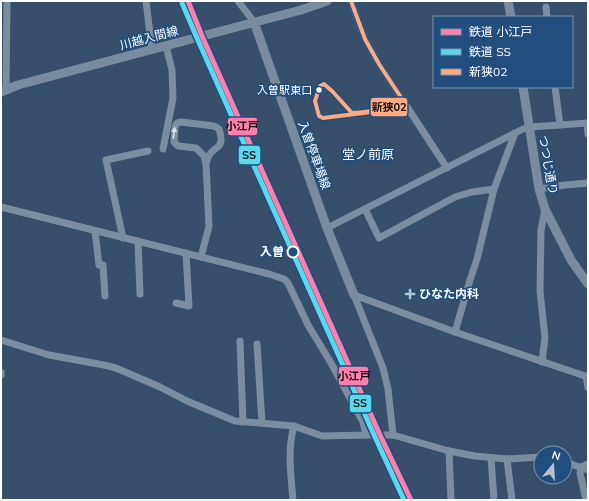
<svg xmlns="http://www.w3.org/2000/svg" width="589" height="501" font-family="Mulish,'Noto Sans JP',sans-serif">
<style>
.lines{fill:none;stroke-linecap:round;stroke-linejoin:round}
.minor{stroke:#7c8da0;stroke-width:7}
.major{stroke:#7b8b9e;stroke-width:9}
.bus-1-casing{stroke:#224e7f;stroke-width:7}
.bus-1{stroke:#ffa980;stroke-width:4}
.rail-1-casing{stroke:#224e7f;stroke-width:8}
.rail-2-casing{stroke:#224e7f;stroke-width:8}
.rail-1{stroke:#ff80ac;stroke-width:5}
.rail-2{stroke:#5ad8ec;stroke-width:5}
.oneway{fill:#dee2e7}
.bus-dot{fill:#fff;stroke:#224e7f;stroke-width:1.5}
.stop-dot{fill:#224e7f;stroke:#fff;stroke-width:2}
.poi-dot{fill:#b9c1cb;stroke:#224e7f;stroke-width:1.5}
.labels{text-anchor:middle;stroke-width:3.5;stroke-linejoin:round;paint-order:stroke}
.bus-label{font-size:11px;fill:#fff;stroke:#224e7f;text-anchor:end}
.street-label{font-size:12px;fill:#fff;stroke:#224e7f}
.stop-label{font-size:12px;font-weight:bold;fill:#fff;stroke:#224e7f;text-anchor:end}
.poi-label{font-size:12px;font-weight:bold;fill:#fff;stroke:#224e7f;text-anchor:start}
.neighbourhood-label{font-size:13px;fill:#fff;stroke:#224e7f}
.line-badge{stroke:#224e7f;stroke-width:1.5}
.pale-badge-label{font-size:11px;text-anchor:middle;font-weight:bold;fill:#111}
</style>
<rect width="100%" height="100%" fill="#374f6a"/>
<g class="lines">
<g class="minor">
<polyline points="146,1 152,50"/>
<polyline points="238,1 254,22"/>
<polyline points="351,1 365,39 379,64 447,168"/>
<polyline points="546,7 547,17"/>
<polyline points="555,87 560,125"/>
<polyline points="6,90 7,1"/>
<polyline points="587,123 588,134"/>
<polyline points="163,149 173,98 172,70 166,46"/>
<polyline points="539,189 565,185 588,183"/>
<polyline points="1,207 269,274 284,279 288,283 308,325 331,363 363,422 366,435 322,436 294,426 235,421 187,401 160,387 116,368 104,365 49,355 1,340"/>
<polyline points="365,209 379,238 455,197 472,192 494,189"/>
<polyline points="327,228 523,129 530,127 588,123"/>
<polyline points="95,231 99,265 103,265 105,296"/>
<polyline points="123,238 106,160 148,151"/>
<polyline points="138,241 140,294"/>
<path d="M201,257L209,226L206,164L204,156L196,148L178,146L174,142L175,127L177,123L181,122L214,126L219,129C227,153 210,143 206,164"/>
<polyline points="354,295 455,332 588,377"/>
<polyline points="354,295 383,368 388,389 393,435"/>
<polyline points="176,303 189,306 186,253"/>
<polyline points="455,332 470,280 477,259 494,189 515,133"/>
<polyline points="240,341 243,422"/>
<polyline points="257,344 262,423"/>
<polyline points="542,362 545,338 540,291 541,230 545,209"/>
<polyline points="1,372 1,375"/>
<polyline points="586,376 588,387"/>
<polyline points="366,435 393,435 449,451 475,456 507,459 541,457"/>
<polyline points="449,451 451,500"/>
<polyline points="491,458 494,500"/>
<polyline points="507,459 512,500"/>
<polyline points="565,462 588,470"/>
<path d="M293,500C291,476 287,450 294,426"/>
<polyline points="586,500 580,473 581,467 588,464"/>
</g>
<g class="major">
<polyline points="508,1 511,17"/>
<polyline points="254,22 327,228 354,295"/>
<polyline points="523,87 539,189 545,209 571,260 588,284"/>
<polyline points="1,92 18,85 301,10 327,1"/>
</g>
<g class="bus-1-casing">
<g id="bus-1">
<polyline points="351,1 365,39 379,64 402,99"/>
<path d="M324,84L332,91L352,113C372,112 384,110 402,99L386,109L379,111L323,118L319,116L315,101L320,86Z"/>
</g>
</g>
<use href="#bus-1" class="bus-1"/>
<g class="rail-1-casing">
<polyline id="rail-1" points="188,1 202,36 380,435 411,500"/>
</g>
<g class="rail-2-casing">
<polyline id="rail-2" points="182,3 197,38 375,437 404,500"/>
</g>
<use href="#rail-1" class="rail-1"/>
<use href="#rail-2" class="rail-2"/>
</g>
<defs><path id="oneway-solid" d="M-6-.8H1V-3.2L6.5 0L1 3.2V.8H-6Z"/></defs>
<use class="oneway" href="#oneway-solid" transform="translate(174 133) rotate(-82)"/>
<circle class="bus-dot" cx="319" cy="90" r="3.5"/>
<circle class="stop-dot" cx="293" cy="252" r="5.5"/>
<path class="poi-dot" d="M408 288h4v4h4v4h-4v4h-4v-4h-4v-4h4z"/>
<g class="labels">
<g class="bus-label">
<text x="312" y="94">入曽駅東口</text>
</g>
<g class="street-label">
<text transform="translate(149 38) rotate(-15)" y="4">川越入間線</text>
<text transform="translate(314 155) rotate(70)" y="4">入曽停車場線</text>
<text transform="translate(548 165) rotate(80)" y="4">つつじ通り</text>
</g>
<g class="stop-label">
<text x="284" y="256">入曽</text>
</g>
<g class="poi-label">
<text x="419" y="298">ひなた内科</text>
</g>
<g class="neighbourhood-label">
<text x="368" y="159">堂ノ前原</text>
</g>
</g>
<g class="line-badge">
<rect x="370" y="97" width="38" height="20" rx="4" fill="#ffa980"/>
<rect x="227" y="117" width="31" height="19" rx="4" fill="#ff80ac"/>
<rect x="238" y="145" width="23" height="20" rx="4" fill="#5ad8ec"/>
<rect x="338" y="366" width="31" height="20" rx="4" fill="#ff80ac"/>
<rect x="349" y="394" width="23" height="19" rx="4" fill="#5ad8ec"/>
</g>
<g class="pale-badge-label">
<text x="389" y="111">新狭02</text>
<text x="242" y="130">小江戸</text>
<text x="249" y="159">SS</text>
<text x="354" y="380">小江戸</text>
<text x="360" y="407">SS</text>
</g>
<rect width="589" height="501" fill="none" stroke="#ffffff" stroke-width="4"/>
<rect x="433" y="16" width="140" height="72" fill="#224e7f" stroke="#7a95b2"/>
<rect x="441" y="29" width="20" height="6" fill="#ff80ac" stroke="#7a95b2"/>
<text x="469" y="36" font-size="12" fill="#ffffff">鉄道 小江戸</text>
<rect x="441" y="49" width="20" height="6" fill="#5ad8ec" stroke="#7a95b2"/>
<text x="469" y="56" font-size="12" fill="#ffffff">鉄道 SS</text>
<rect x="441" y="69" width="20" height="6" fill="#ffa980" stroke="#7a95b2"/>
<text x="469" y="76" font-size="12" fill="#ffffff">新狭02</text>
<g transform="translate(553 465) rotate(18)"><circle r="19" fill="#224e7f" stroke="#7a95b2"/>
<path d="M0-3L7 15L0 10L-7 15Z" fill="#b9c1cb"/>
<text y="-6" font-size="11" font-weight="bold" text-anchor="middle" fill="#ffffff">N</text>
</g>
</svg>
